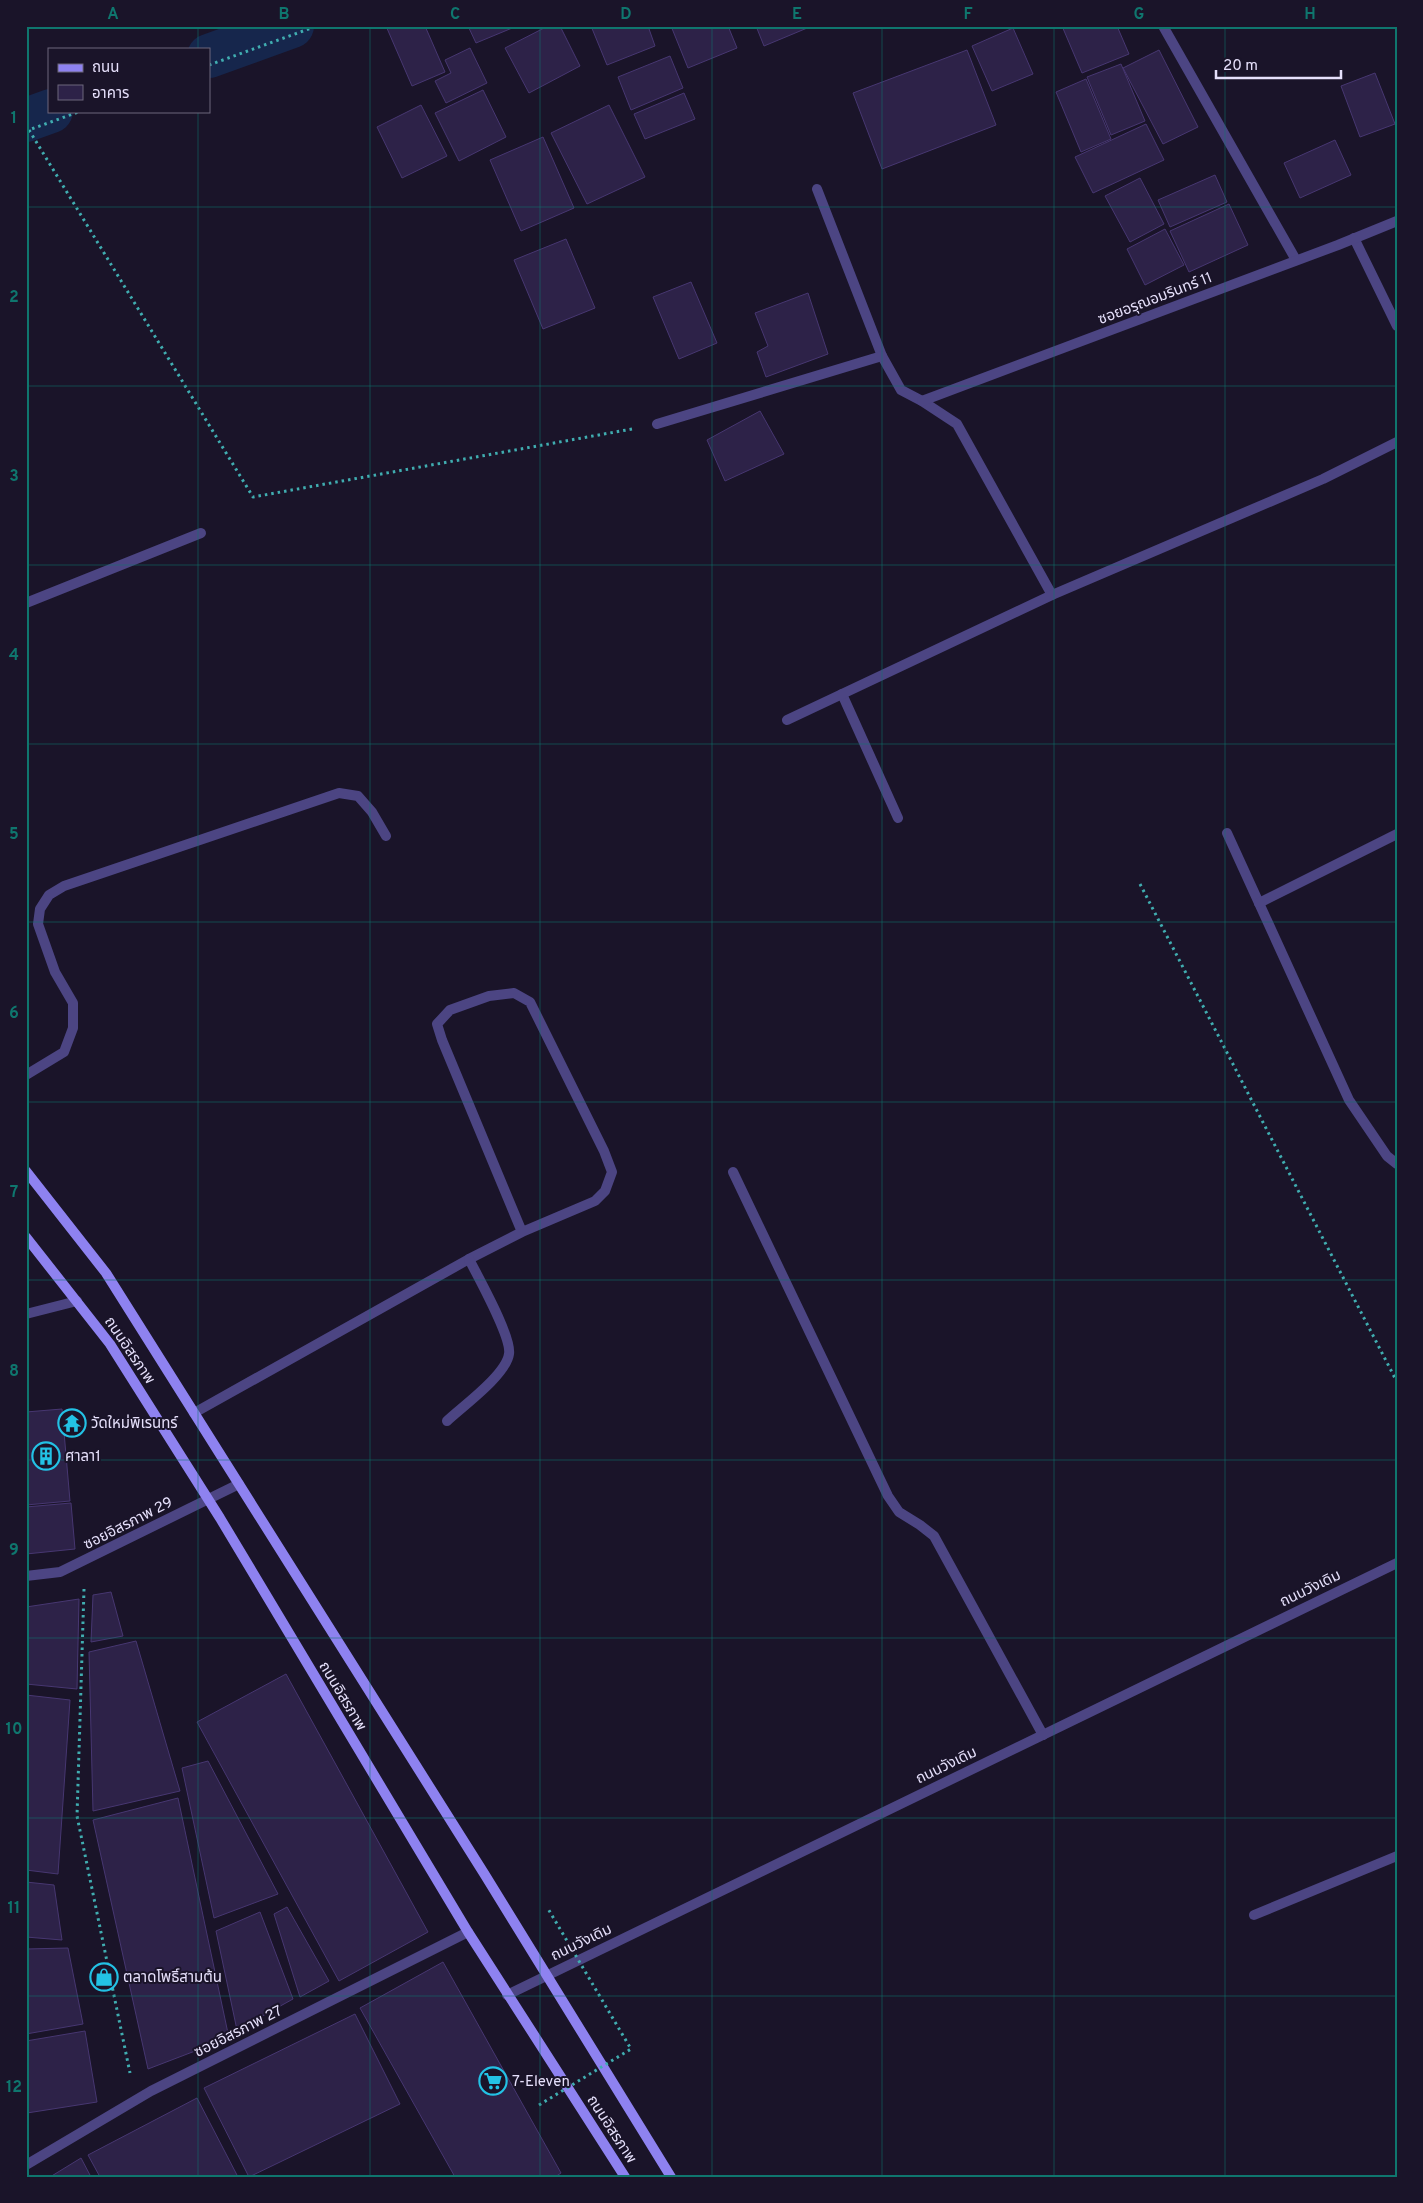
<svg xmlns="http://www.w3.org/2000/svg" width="1423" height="2203" font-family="Overpass,'Noto Sans Thai',sans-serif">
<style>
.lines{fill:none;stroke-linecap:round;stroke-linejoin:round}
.canal{stroke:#16264c;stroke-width:44}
.building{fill:#2d2248;stroke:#473771}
.path{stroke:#40adb0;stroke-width:3;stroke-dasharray:2.5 4;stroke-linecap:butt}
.service{stroke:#4c4583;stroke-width:10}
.minor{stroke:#4c4583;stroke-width:10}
.tertiary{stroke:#4c4583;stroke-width:10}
.secondary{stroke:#8e82f0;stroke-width:10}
.path-bridge{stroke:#40adb0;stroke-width:3;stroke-dasharray:2.5 4;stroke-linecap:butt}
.grid{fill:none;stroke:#0f766e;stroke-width:1;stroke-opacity:0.55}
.labels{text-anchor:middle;stroke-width:4;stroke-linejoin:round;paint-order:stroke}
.street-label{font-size:15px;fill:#e6e0fb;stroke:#1a1429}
.poi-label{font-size:15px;fill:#e6e0fb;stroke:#1a1429;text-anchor:start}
.neatline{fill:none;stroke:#0f766e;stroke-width:2}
.grid-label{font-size:16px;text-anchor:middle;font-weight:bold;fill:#0f766e}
</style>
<rect width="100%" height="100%" fill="#1a1429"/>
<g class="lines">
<g class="canal">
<polyline points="209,56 292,26"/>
<polyline points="26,120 51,111"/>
</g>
</g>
<g class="building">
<polygon points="386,26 425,26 445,72 412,86"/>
<polygon points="468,26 517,26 476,43"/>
<polygon points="548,26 560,26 580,66 529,93 505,48"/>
<polygon points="591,26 648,26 655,46 607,65"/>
<polygon points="671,26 728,26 737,48 688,68"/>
<polygon points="756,26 812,26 764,46"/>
<polygon points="1062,26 1117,26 1129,54 1082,73"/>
<polygon points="1013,28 1033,74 992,91 972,46"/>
<polygon points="470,48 487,83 446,103 435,81 451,73 445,60"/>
<polygon points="967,50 996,125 882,169 853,93"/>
<polygon points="1159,50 1198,127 1163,144 1123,68"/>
<polygon points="670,56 683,88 631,110 618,77"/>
<polygon points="1121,64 1145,121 1111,135 1087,77"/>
<polygon points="1375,73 1395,124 1360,137 1341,86"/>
<polygon points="1086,79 1111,139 1081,152 1056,92"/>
<polygon points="483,90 506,137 459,161 435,113"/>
<polygon points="684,93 695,119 645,139 634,114"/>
<polygon points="421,105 447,156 402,178 377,127"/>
<polygon points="609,105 645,177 587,204 551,133"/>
<polygon points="1146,124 1164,160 1093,193 1075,157"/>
<polygon points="543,137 574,208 521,231 490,160"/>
<polygon points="1335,140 1351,175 1300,198 1284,163"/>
<polygon points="1215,175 1227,202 1170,227 1158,200"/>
<polygon points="1140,178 1164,224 1130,242 1105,196"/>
<polygon points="1229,204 1248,245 1189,272 1170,231"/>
<polygon points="1165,229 1184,265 1145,285 1127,249"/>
<polygon points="566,239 595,308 543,329 514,260"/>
<polygon points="691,282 717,343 679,359 653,297"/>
<polygon points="808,293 828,354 766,377 757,352 768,346 755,313"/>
<polygon points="760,411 784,454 725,481 707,440"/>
<polygon points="62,1409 70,1501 26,1505 26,1412"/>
<polygon points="71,1503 75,1549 26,1554 26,1507"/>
<polygon points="111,1592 123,1636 91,1642 93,1595"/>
<polygon points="79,1599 77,1689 26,1684 26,1607"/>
<polygon points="136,1641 180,1791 93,1811 89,1652"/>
<polygon points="286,1674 428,1932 339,1981 197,1722"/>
<polygon points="26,1695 70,1700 58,1874 26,1870"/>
<polygon points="208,1761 278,1894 214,1918 182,1768"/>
<polygon points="178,1798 229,2038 148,2069 93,1820"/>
<polygon points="26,1882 54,1885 62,1940 26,1937"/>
<polygon points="287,1907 329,1981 300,1997 274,1914"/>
<polygon points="260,1912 293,1999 237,2030 216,1931"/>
<polygon points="68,1948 83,2024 26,2034 26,1949"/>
<polygon points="443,1962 561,2173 555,2177 455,2177 360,2008"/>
<polygon points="355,2014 400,2104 249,2177 204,2088"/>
<polygon points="85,2031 97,2102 27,2113 26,2041"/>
<polygon points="197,2098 238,2177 100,2177 88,2155"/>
<polygon points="81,2158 91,2177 50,2177"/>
</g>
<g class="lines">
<g class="path">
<polyline points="209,65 317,26"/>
<polyline points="29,130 253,497 632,429"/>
<polyline points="26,131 81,111"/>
<polyline points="1140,884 1397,1382"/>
<polyline points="84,1589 77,1816 130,2073"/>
</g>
<g class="service">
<polyline points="26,603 201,533"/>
<polyline points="733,1172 888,1496 899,1512 920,1525 934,1536 1043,1735"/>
<polyline points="26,1314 77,1301"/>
<polyline points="194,1413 469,1259 522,1232 442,1040 437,1024 450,1010 489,996 514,993 530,1002 604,1151 612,1172 605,1191 595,1201 522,1232"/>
<path d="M447,1421C463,1406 506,1375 509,1354C512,1337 478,1277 469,1259"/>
</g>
<g class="minor">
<polyline points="1163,26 1296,260"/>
<polyline points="817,189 882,356 901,390 922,401 957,424 1052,595"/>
<polyline points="1354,238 1397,326"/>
<polyline points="922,401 1338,245 1397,221"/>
<polyline points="657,424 882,356"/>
<polyline points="842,694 898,818"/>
<polyline points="787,720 1052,595 1323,479 1397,442"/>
<polyline points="1227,833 1349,1100 1387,1156 1397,1164"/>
<polyline points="1259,903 1397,834"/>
<polyline points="26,1075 64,1052 73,1028 73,1003 55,972 38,924 40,909 49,895 64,886 339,793 358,796 372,812 386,836"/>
<polyline points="26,1576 60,1572 239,1484"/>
<polyline points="1254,1915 1397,1856"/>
<polyline points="26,2165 151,2091 468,1932"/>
</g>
<polyline class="tertiary" points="507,1995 1397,1563"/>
<g class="secondary">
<polyline points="26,1171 106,1273 485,1875 671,2177"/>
<polyline points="26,1237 110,1344 220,1518 468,1932 625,2177"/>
</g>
<polyline class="path-bridge" points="539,2105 631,2049 547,1907"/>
</g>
<path class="grid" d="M198,26V49M370,26V2177M540,26V2177M712,26V2177M882,26V2177M1054,26V2177M1225,26V2177M198,111V2177M26,207H1397M26,386H1397M26,565H1397M26,744H1397M26,922H1397M26,1102H1397M26,1280H1397M26,1460H1397M26,1638H1397M26,1818H1397M26,1996H1397"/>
<defs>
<g id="temple-ring" transform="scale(1.4375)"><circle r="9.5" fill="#1a1429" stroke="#23c2e5" stroke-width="1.5"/><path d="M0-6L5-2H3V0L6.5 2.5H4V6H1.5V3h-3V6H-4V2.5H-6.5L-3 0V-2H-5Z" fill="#23c2e5"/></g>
<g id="building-ring" transform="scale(1.4375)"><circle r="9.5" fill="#1a1429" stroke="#23c2e5" stroke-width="1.5"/><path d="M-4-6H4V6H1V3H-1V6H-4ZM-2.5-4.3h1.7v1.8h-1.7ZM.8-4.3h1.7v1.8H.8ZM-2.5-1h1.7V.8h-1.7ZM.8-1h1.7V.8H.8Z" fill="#23c2e5"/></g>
<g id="shop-ring" transform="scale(1.4375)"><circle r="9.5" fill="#1a1429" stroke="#23c2e5" stroke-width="1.5"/><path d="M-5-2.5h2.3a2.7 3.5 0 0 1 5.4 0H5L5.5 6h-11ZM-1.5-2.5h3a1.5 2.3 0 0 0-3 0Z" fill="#23c2e5"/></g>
<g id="supermarket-ring" transform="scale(1.4375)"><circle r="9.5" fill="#1a1429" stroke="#23c2e5" stroke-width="1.5"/><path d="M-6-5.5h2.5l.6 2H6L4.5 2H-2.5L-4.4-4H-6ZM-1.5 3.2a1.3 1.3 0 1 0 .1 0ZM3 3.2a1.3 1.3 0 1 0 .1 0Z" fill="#23c2e5"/></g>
</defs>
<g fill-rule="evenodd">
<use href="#temple-ring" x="72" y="1423"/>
<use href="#building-ring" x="46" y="1456"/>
<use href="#shop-ring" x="104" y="1977"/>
<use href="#supermarket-ring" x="493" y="2081"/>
</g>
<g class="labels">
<g class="street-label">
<text transform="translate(1155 298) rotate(-21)" y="5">ซอยอรุณอมรินทร์ 11</text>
<text transform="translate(130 1350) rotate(56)" y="5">ถนนอิสรภาพ</text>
<text transform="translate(128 1523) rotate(-27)" y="5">ซอยอิสรภาพ 29</text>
<text transform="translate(1310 1588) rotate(-26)" y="5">ถนนวังเดิม</text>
<text transform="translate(343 1696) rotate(59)" y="5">ถนนอิสรภาพ</text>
<text transform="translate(946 1765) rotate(-26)" y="5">ถนนวังเดิม</text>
<text transform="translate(581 1942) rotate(-26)" y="5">ถนนวังเดิม</text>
<text transform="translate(238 2031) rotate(-27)" y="5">ซอยอิสรภาพ 27</text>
<text transform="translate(612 2129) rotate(57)" y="5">ถนนอิสรภาพ</text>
</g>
<g class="poi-label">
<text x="91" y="1428">วัดใหม่พิเรนทร์</text>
<text x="65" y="1461">ศาลา1</text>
<text x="123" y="1982">ตลาดโพธิ์สามต้น</text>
<text x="512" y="2086">7-Eleven</text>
</g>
</g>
<rect width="1423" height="2203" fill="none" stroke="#1a1429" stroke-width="55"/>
<rect x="48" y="48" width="162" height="65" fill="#1a1429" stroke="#6c667d"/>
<rect x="58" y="64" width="25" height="8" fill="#8e82f0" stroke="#6c667d"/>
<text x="92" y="72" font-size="15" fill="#e6e0fb">ถนน</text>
<rect x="58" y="85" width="25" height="15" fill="#2d2248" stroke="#6c667d"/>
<text x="92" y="98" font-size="15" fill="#e6e0fb">อาคาร</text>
<path d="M1216 70v8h125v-8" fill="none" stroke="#e6e0fb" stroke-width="2.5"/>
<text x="1223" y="70" font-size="15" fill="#e6e0fb" stroke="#1a1429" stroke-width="4" paint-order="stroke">20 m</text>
<rect x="28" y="28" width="1368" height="2148" class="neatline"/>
<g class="grid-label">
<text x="113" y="19">A</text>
<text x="284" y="19">B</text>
<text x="455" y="19">C</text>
<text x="626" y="19">D</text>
<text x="797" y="19">E</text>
<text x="968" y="19">F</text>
<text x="1139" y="19">G</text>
<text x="1310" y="19">H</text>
<text x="14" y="123">1</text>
<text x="14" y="302">2</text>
<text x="14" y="481">3</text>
<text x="14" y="660">4</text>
<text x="14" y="839">5</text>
<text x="14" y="1018">6</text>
<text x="14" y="1197">7</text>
<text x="14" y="1376">8</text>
<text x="14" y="1555">9</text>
<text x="14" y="1734">10</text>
<text x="14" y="1913">11</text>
<text x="14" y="2092">12</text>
</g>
</svg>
